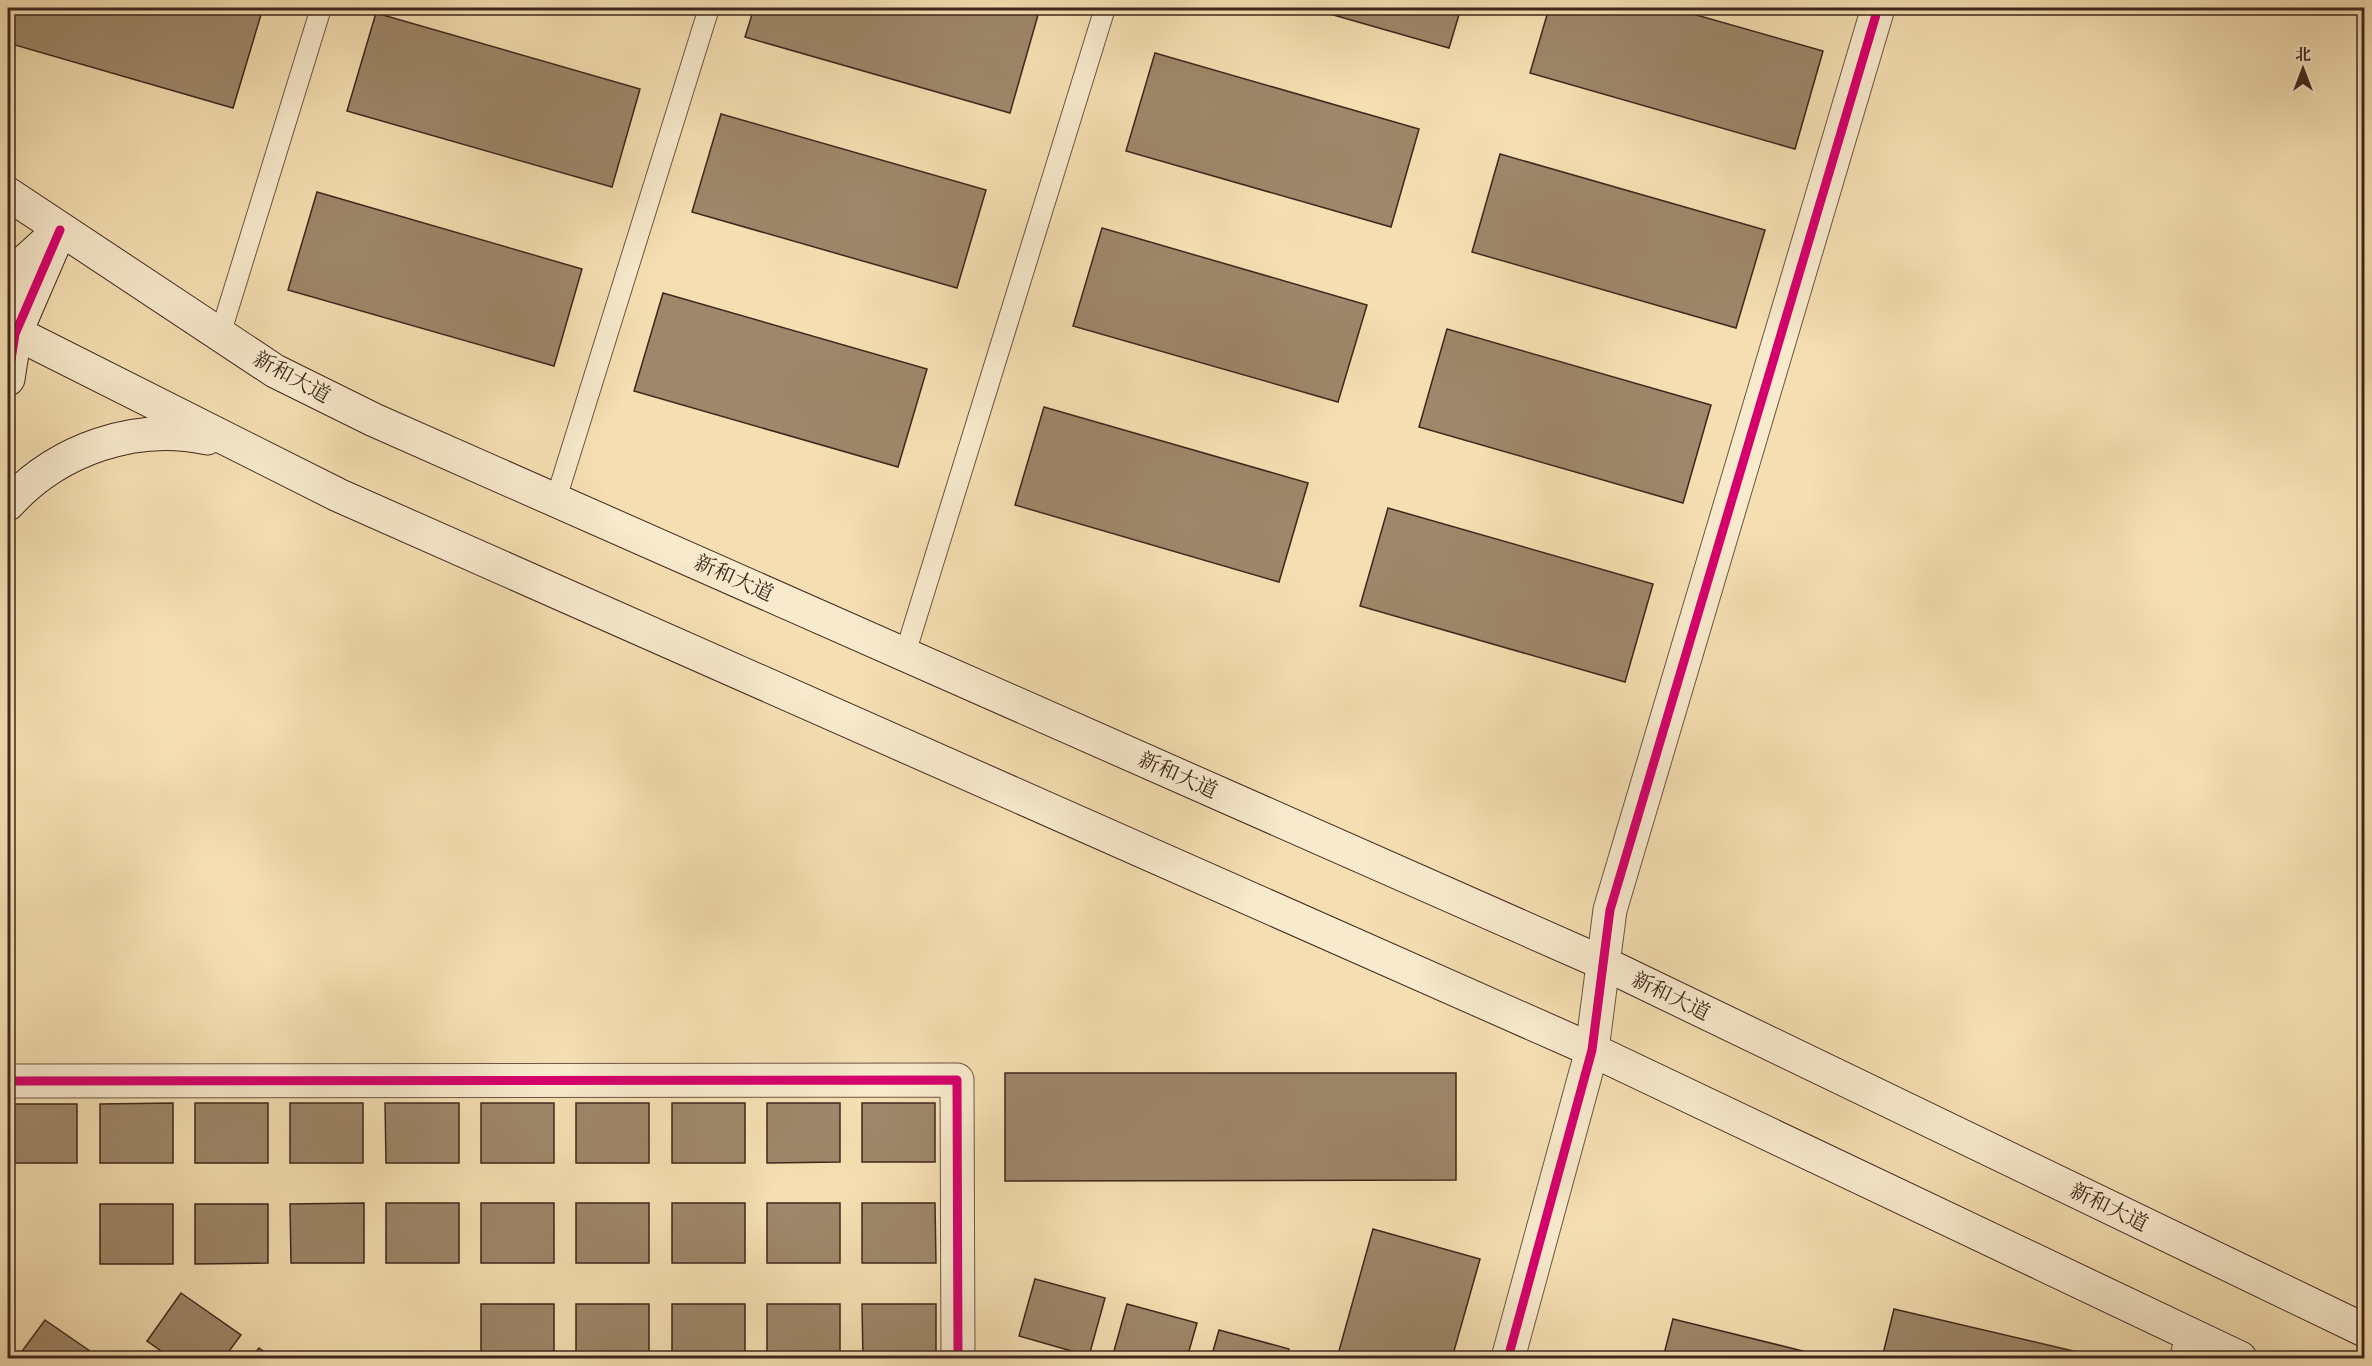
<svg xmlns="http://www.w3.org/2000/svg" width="2372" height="1366" font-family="'EB Garamond','Noto Serif SC',serif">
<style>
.building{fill:#9e876a;stroke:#3f271d;stroke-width:1.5}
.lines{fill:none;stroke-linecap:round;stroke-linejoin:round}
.lane-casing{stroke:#6c5542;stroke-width:22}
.street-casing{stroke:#6c5542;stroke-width:35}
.secondary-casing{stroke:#3f271d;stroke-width:35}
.lane{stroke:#f8eacd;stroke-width:20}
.street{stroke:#f8eacd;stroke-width:33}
.secondary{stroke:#f8eacd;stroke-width:33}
.cycleway-casing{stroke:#f8eacd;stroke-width:13}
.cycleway{stroke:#d6006c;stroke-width:9}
.labels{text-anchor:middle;stroke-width:6;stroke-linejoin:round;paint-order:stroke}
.street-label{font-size:21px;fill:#3f271d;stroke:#f8eacd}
</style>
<rect width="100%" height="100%" fill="#f5dfb2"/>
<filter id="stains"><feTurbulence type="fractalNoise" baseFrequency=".00333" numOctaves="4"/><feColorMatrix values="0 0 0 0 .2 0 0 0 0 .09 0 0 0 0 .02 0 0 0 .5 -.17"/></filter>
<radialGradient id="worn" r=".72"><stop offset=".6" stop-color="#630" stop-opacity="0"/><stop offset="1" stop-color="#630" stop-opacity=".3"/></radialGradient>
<g class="building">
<polygon points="8,8 263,8 233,108 8,43"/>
<polygon points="649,8 666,8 665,12"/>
<polygon points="754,8 1012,8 1038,15 1010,113 745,37"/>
<polygon points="1309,8 1461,8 1449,48"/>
<polygon points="1549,8 1672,8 1823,51 1795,149 1530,73"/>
<polygon points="376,13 640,89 612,187 347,111"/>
<polygon points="1155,53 1419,129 1391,227 1126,151"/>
<polygon points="721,114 986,190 957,288 692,212"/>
<polygon points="1500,154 1765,230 1736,328 1472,252"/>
<polygon points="317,192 582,269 554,366 288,290"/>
<polygon points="1102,228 1367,305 1338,402 1073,326"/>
<polygon points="663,293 927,369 898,467 634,391"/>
<polygon points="1447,329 1711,405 1683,503 1419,427"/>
<polygon points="1044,407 1308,483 1279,582 1015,505"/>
<polygon points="1388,508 1653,584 1625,682 1360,606"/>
<polygon points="1005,1073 1456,1073 1456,1180 1005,1181"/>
<polygon points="173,1103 173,1163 100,1163 100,1104"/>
<rect x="195" y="1103" width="73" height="60"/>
<rect x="290" y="1103" width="73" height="60"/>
<polygon points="385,1103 459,1103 459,1163 386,1163"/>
<rect x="481" y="1103" width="73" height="60"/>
<rect x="576" y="1103" width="73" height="60"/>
<rect x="672" y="1103" width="73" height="60"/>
<polygon points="767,1103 840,1103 840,1162 767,1163"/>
<rect x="862" y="1103" width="73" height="59"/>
<rect x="8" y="1104" width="69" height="59"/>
<polygon points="364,1203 364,1263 291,1263 290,1204"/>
<rect x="386" y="1203" width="73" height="60"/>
<rect x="481" y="1203" width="73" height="60"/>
<rect x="576" y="1203" width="73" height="60"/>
<rect x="672" y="1203" width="73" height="60"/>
<rect x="767" y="1203" width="73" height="60"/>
<polygon points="862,1203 935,1203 936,1263 862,1263"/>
<rect x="100" y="1204" width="73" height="60"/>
<polygon points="195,1204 268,1204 268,1263 195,1264"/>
<polygon points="1373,1229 1480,1259 1452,1358 1337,1358"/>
<polygon points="1035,1279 1105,1298 1089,1356 1019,1336"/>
<polygon points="181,1293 241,1335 224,1358 171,1358 147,1341"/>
<rect x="481" y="1304" width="73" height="54"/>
<rect x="576" y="1304" width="73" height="54"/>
<rect x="672" y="1304" width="73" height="54"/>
<rect x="767" y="1304" width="73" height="54"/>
<polygon points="862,1304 936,1304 936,1358 863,1358"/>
<polygon points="1127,1304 1197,1323 1187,1358 1112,1358"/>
<polygon points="1894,1309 2103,1358 1882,1358"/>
<polygon points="1673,1319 1815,1354 1814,1358 1663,1358"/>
<polygon points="45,1320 100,1358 17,1358"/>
<polygon points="1219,1330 1289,1349 1287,1358 1211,1358"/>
<polygon points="259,1348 273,1358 251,1358"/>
</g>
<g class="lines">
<g class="lane-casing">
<g id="lane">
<polyline points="220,335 321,8"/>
<polyline points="556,499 709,8"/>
<polyline points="905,654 1105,8"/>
<polyline points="2180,1358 2186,1333"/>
</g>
</g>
<g class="street-casing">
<g id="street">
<polyline points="8,1081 957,1080 958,1358"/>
<polyline points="1508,1358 1592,1050 1610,910 1878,8"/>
</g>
</g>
<g class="secondary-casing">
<g id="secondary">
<polyline points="8,194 275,371 374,420 1603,963 2364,1330"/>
<polyline points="8,277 52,237"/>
<polyline points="8,329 338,495 1592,1050 2240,1358"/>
<polyline points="8,379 15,334 60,230"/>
<path d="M8,504C57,450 135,422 207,438"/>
</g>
</g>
<use href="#lane" class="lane"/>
<use href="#street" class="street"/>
<use href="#secondary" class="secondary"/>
<g class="cycleway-casing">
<g id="cycleway">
<polyline points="8,379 15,334 60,230"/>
<polyline points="8,1081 957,1080 958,1358"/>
<polyline points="1508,1358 1592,1050 1610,910 1878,8"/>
</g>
</g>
<use href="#cycleway" class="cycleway"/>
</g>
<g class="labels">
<g class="street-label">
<text transform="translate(292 377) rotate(29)" y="7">新和大道</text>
<text transform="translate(734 578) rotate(24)" y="7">新和大道</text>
<text transform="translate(1178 775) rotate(24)" y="7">新和大道</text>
<text transform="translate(1671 996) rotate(26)" y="7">新和大道</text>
<text transform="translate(2109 1207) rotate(26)" y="7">新和大道</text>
</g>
</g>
<rect width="2372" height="1366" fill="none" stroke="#f5dfb2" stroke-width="30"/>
<rect x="9" y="9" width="2354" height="1348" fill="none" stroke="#3f271d" stroke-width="3"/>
<rect x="15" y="15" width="2342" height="1336" fill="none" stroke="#3f271d" stroke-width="1.5"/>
<g transform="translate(2303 69)" stroke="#f8eacd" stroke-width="4.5" paint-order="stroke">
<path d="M0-4.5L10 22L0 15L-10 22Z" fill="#3f271d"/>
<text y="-9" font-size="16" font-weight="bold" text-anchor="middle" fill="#3f271d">北</text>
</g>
<rect width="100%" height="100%" filter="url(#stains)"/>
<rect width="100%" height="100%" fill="url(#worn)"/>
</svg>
